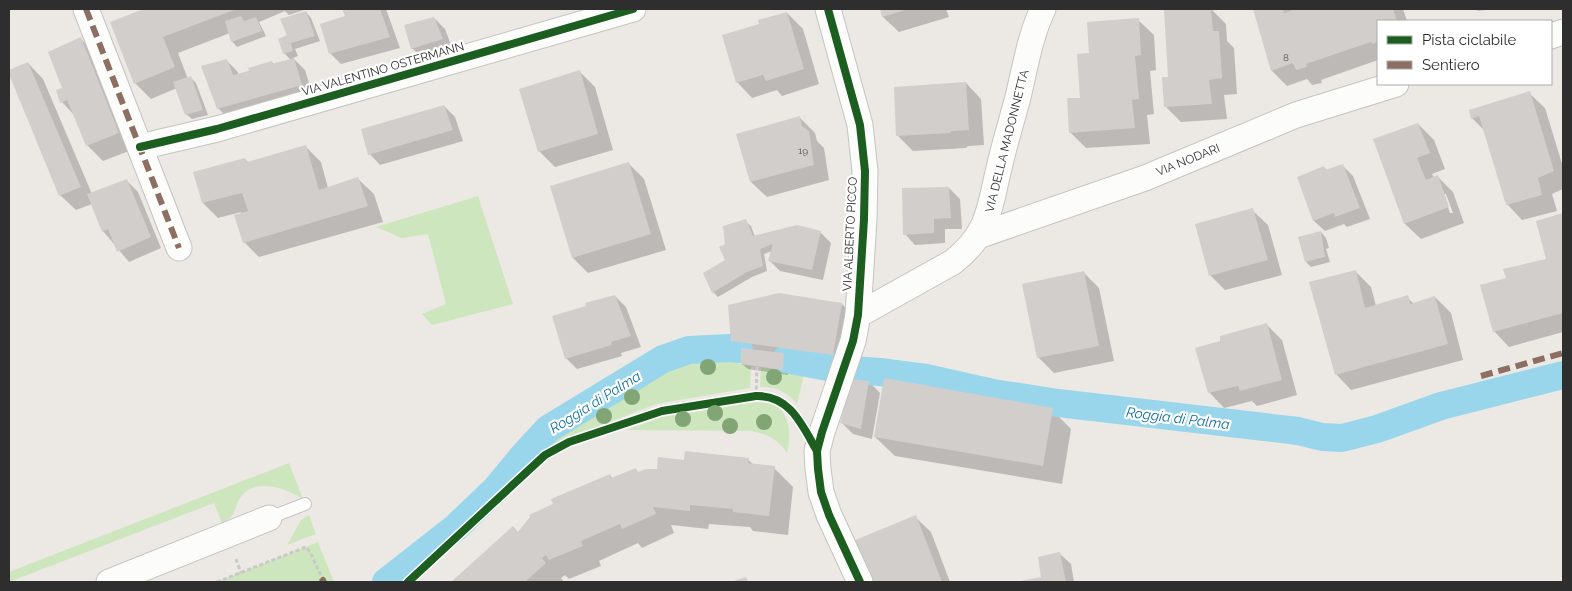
<svg xmlns="http://www.w3.org/2000/svg" width="1572" height="591" font-family="Raleway,sans-serif">
<style>
.green{fill:#cee6be}
.shadow{fill:#0003;fill-rule:evenodd}
.lines{fill:none;stroke-linecap:round;stroke-linejoin:round}
.canal{stroke:#99d6ec;stroke-width:28}
.building{fill:#d1cecb}
.lane-casing{stroke:#c5c4c5;stroke-width:14}
.street-casing{stroke:#c5c4c5;stroke-width:27}
.path{stroke:#c9c9c8;stroke-width:3;stroke-dasharray:4 2.5;stroke-linecap:butt}
.lane{stroke:#fcfcfb;stroke-width:12}
.street{stroke:#fcfcfb;stroke-width:25}
.quiet{stroke:#8d6e63;stroke-width:6;stroke-dasharray:12 6;stroke-linecap:butt}
.cycleway-casing{stroke:#fff;stroke-width:11}
.cycleway{stroke:#1b5e20;stroke-width:8}
.tree{fill:#82a575}
.labels{text-anchor:middle;stroke-width:4.5;stroke-linejoin:round;paint-order:stroke}
.number-label{font-size:10px;fill:#585857}
.street-label{font-size:12px;fill:#2e2e2e;stroke:#fff}
.water-label{font-size:14px;font-style:italic;fill:#0d6fa3;stroke:#fff}
</style>
<rect width="100%" height="100%" fill="#ece8e4"/>
<g class="green">
<polygon points="478,196 513,304 432,325 422,314 446,304 428,234 402,238 376,227"/>
<polygon points="716,359 751,366 750,388 656,404 545,447 654,371"/>
<path d="M761,367L804,374L797,404C788,392 775,386 760,387Z"/>
<path d="M757,402L775,404C791,416 791,436 787,453C778,439 767,434 751,431L626,430L662,417Z"/>
<path d="M289,463L303,499C286,488 254,477 240,498C233,510 236,517 222,523L214,503L9,582V572Z"/>
<polygon points="309,515 316,534 287,545 301,520"/>
<polygon points="318,542 334,582 217,582"/>
</g>
<g class="shadow">
<polygon points="151,9 307,9 289,15 285,11 259,22 266,36 237,47 232,41 230,33 178,53 188,79 191,78 196,83 208,115 192,119 186,114 177,88 151,99 135,83 111,23"/>
<polygon points="344,9 386,9 400,48 341,64 330,53 347,17"/>
<polygon points="881,9 946,9 949,17 899,32 883,17"/>
<polygon points="1211,9 1226,24 1227,41 1234,48 1237,94 1224,95 1227,119 1181,122 1165,106 1170,78 1165,11"/>
<polygon points="1255,9 1290,9 1293,11 1300,9 1403,9 1407,21 1378,21 1378,60 1321,80 1322,83 1312,85 1307,79 1287,86 1272,71"/>
<polygon points="1475,9 1494,9 1478,11"/>
<polygon points="306,12 311,18 320,41 295,49 298,56 293,58 305,70 313,96 229,119 218,108 226,60 237,71 239,75 272,62 274,65 291,60 285,54 279,39 289,36"/>
<polygon points="787,13 803,29 819,84 782,96 777,90 752,98 737,82 760,25"/>
<polygon points="434,18 445,29 453,50 423,59 412,48"/>
<polygon points="1138,20 1154,35 1156,70 1150,71 1154,114 1147,115 1150,144 1086,148 1070,132 1082,99 1090,54"/>
<polygon points="81,39 97,54 134,149 103,161 87,145 75,116 62,102 64,89"/>
<polygon points="28,63 43,79 92,194 127,181 138,192 161,248 129,262 103,231 92,204 76,210 60,195 9,71"/>
<polygon points="580,72 595,87 613,150 555,167 539,151"/>
<polygon points="966,83 981,99 984,145 968,146 966,148 913,151 898,136"/>
<polygon points="1529,93 1545,108 1563,167 1563,189 1552,194 1557,211 1522,220 1507,204 1485,131 1472,118"/>
<polygon points="444,106 455,117 463,141 380,165 370,154"/>
<polygon points="799,117 815,133 817,141 824,148 829,180 767,197 751,182 738,135"/>
<path d="M1418,124L1434,140L1445,169L1432,174L1434,178L1438,177L1453,192L1464,223L1421,239L1405,224L1375,140ZM1443,194H1446L1453,213H1450Z"/>
<polygon points="306,147 321,162 328,188 358,179 374,194 383,222 259,257 244,242 241,212 218,218 203,203 245,159 249,163"/>
<polygon points="629,164 644,179 666,250 588,273 573,258 552,187"/>
<polygon points="1342,165 1353,176 1370,219 1347,227 1344,224 1325,231 1314,221 1324,167 1327,171"/>
<polygon points="949,188 960,199 962,229 945,229 945,243 915,245 905,234"/>
<polygon points="1252,210 1268,225 1282,275 1225,290 1210,275"/>
<polygon points="1563,215 1563,332 1509,347 1494,331 1508,279 1547,260 1537,222"/>
<polygon points="745,221 751,226 755,237 820,232 831,243 823,280 780,271 769,260 772,251 764,254 767,271 752,277 718,297 713,292 727,260 726,245"/>
<polygon points="1321,232 1326,238 1329,248 1326,249 1330,262 1311,267 1306,262"/>
<polygon points="1355,271 1371,287 1376,306 1407,297 1414,304 1435,297 1451,313 1463,360 1351,390 1336,374"/>
<polygon points="1084,273 1099,288 1114,361 1054,373 1038,357"/>
<polygon points="615,296 626,307 641,347 621,353 622,356 577,369 566,358"/>
<polygon points="842,304 857,320 848,370 789,362 788,375 748,369 742,364 742,351 732,340"/>
<polygon points="1267,325 1282,340 1297,395 1257,406 1252,401 1224,408 1209,392 1222,342"/>
<polygon points="853,380 869,382 880,393 872,439 853,434 842,423"/>
<polygon points="1052,410 1071,429 1062,484 895,456 875,437"/>
<polygon points="748,460 754,465 774,468 793,487 788,535 753,531 750,527 709,524 708,529 671,525 674,533 642,548 638,543 599,561 601,566 569,579 565,575 561,578 564,582 453,582 513,528 518,533 610,475 613,479 636,470 639,473 658,470 685,461"/>
<polygon points="915,517 931,532 950,582 871,582"/>
<polygon points="1060,554 1071,564 1074,582 1025,582 1043,578"/>
</g>
<g class="lines">
<g class="canal">
<polyline points="786,359 838,369 880,372 926,378 993,393 1058,403 1298,431 1322,437 1342,438 1377,429 1441,406 1563,375"/>
<polyline points="386,582 455,528 495,490 524,455 548,429 663,359 689,350 729,348 739,349"/>
</g>
</g>
<g class="building">
<polygon points="144,9 237,9 163,37 175,67 134,84 110,22"/>
<polygon points="342,9 380,9 390,37 329,54 320,24 345,16"/>
<polygon points="880,9 909,9 882,17"/>
<polygon points="1185,9 1211,9 1213,31 1219,31 1222,78 1209,80 1212,104 1164,107 1162,77 1168,77 1164,10"/>
<polygon points="1253,9 1283,9 1284,13 1297,9 1393,9 1397,21 1378,21 1378,42 1372,44 1371,42 1306,64 1307,67 1296,70 1293,63 1271,71"/>
<polygon points="306,11 315,36 291,43 293,51 283,54 278,39 287,35 280,19"/>
<polygon points="787,12 804,69 766,81 763,75 736,83 722,35 759,24 758,20"/>
<polygon points="241,16 244,21 256,17 262,31 231,42 225,21"/>
<polygon points="434,17 443,39 411,49 404,25"/>
<polygon points="1139,18 1141,55 1135,56 1139,99 1132,100 1135,128 1069,133 1067,98 1080,98 1077,54 1089,53 1087,22"/>
<polygon points="81,37 119,133 86,146 67,100 60,103 56,90 62,88 48,52"/>
<polygon points="294,58 302,85 217,109 201,66 227,59 233,75 249,71 248,68 272,61 272,64"/>
<polygon points="28,62 81,187 59,196 9,74 9,70"/>
<polygon points="580,70 598,134 538,152 519,89"/>
<polygon points="191,76 203,110 185,115 173,82"/>
<polygon points="966,82 969,130 952,131 950,133 896,136 894,87"/>
<polygon points="1530,91 1554,171 1538,178 1542,195 1506,205 1479,116 1471,119 1469,110"/>
<polygon points="444,105 453,130 368,155 361,129"/>
<polygon points="800,116 802,126 809,131 814,165 750,182 736,134"/>
<polygon points="1418,123 1430,153 1417,158 1426,180 1438,175 1449,207 1404,224 1373,139"/>
<polygon points="306,145 319,190 358,177 368,206 243,243 234,215 248,211 242,193 202,203 193,172 245,158 247,162"/>
<polygon points="629,162 651,234 572,258 550,186"/>
<polygon points="1343,164 1360,208 1335,217 1334,213 1313,221 1297,177 1324,166 1325,170"/>
<polygon points="127,179 151,237 117,252 108,229 102,232 87,194"/>
<polygon points="949,187 951,218 934,219 934,233 903,235 902,188"/>
<polygon points="1253,208 1268,260 1209,276 1195,224"/>
<polygon points="1563,213 1563,313 1493,332 1480,285 1506,278 1503,269 1546,259 1536,221"/>
<polygon points="746,219 753,236 797,225 821,231 812,270 768,261 773,244 760,249 763,266 747,272 712,293 703,273 725,260 719,247 725,244 723,226"/>
<polygon points="1321,231 1325,257 1305,262 1298,237"/>
<polygon points="1356,270 1365,308 1408,295 1410,304 1435,296 1448,344 1335,375 1309,282"/>
<polygon points="1084,271 1099,346 1037,358 1022,284"/>
<polygon points="779,293 842,303 833,355 731,341 728,305"/>
<polygon points="615,295 631,336 611,342 612,345 565,359 552,316 586,306 585,303"/>
<polygon points="1267,323 1282,380 1240,391 1238,386 1208,393 1195,348 1220,341 1220,336"/>
<polygon points="741,348 784,353 783,370 741,364"/>
<polygon points="884,378 1053,408 1043,466 874,437"/>
<polygon points="852,379 869,381 861,429 840,423"/>
<polygon points="685,451 749,458 748,463 775,466 769,516 733,512 733,509 690,505 690,511 653,507 656,514 622,529 620,524 581,541 583,546 549,560 546,555 542,558 546,563 525,582 451,582 513,526 518,532 530,517 529,515 553,504 551,499 610,474 611,478 636,468 638,472 646,469 657,469 658,457 684,460"/>
<polygon points="916,515 942,582 870,582 853,541"/>
<polygon points="1060,552 1066,582 1016,582 1041,577 1038,557"/>
<polygon points="746,577 748,582 731,582"/>
</g>
<g class="lines">
<g class="lane-casing">
<polyline id="lane" points="269,518 305,504"/>
</g>
<g class="street-casing">
<g id="street">
<polyline points="86,9 179,248"/>
<polyline points="828,9 860,125 865,171 864,219 858,315 853,341 822,432 817,451 818,469 821,492 829,515 860,582"/>
<polyline points="1551,36 1563,32"/>
<polyline points="140,147 217,129 633,9"/>
<polyline points="978,236 1145,178 1296,115 1396,84"/>
<path d="M858,315L953,262C991,232 989,207 1000,164C1005,142 1012,120 1018,97C1025,68 1030,36 1043,9"/>
<polyline points="109,582 269,518"/>
</g>
</g>
<g class="path">
<polyline points="756,396 757,367"/>
<polyline points="236,559 241,573"/>
<polyline points="217,582 306,547 310,552 323,580"/>
</g>
<use href="#lane" class="lane"/>
<use href="#street" class="street"/>
<g class="quiet">
<polyline points="86,9 179,248"/>
<polyline points="1481,376 1563,353"/>
<polyline points="321,582 323,580 324,582"/>
</g>
<g class="cycleway-casing">
<g id="cycleway">
<polyline points="828,9 860,125 865,171 864,219 858,315 853,341 822,432 817,451 818,469 821,492 829,515 860,582"/>
<polyline points="140,147 217,129 633,9"/>
<path d="M408,582L545,455L569,442L662,411L756,396C790,395 802,425 817,451"/>
</g>
</g>
<use href="#cycleway" class="cycleway"/>
</g>
<g class="tree">
<circle cx="708" cy="367" r="8"/>
<circle cx="774" cy="377" r="8"/>
<circle cx="632" cy="397" r="8"/>
<circle cx="715" cy="413" r="8"/>
<circle cx="604" cy="416" r="8"/>
<circle cx="683" cy="419" r="8"/>
<circle cx="764" cy="422" r="8"/>
<circle cx="730" cy="426" r="8"/>
</g>
<g class="labels">
<g class="number-label">
<text x="1286" y="61">8</text>
<text x="803" y="154">19</text>
</g>
<g class="street-label">
<text transform="translate(383 69) rotate(-16)" y="4">VIA VALENTINO OSTERMANN</text>
<text transform="translate(1007 141) rotate(-76)" y="4">VIA DELLA MADONNETTA</text>
<text transform="translate(1188 160) rotate(-22)" y="4">VIA NODARI</text>
<text transform="translate(850 234) rotate(-87)" y="4">VIA ALBERTO PICCO</text>
</g>
<g class="water-label">
<text transform="translate(595 402) rotate(-32)" y="5">Roggia di Palma</text>
<text transform="translate(1178 418) rotate(7)" y="5">Roggia di Palma</text>
</g>
</g>
<rect width="1572" height="591" fill="none" stroke="#2e2e2e" stroke-width="20"/>
<rect x="1377" y="20" width="175" height="65" fill="#ffffff" stroke="#ababab"/>
<rect x="1387" y="36" width="25" height="8" fill="#1b5e20" stroke="#ababab"/>
<text x="1422" y="45" font-size="15" fill="#2e2e2e">Pista ciclabile</text>
<rect x="1387" y="61" width="25" height="8" fill="#8d6e63" stroke="#ababab"/>
<text x="1422" y="70" font-size="15" fill="#2e2e2e">Sentiero</text>
</svg>
